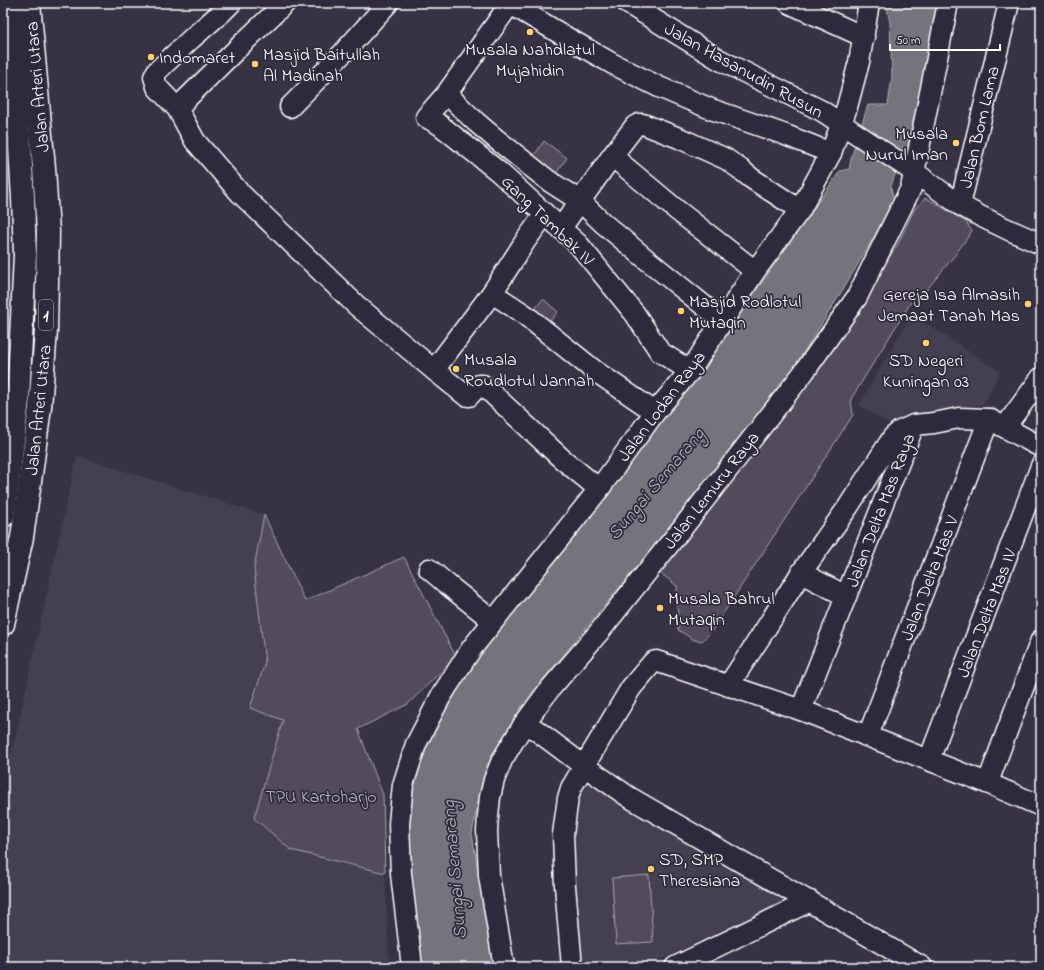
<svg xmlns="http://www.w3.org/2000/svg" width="1044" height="970" font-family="'Indie Flower',sans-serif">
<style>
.built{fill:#444051}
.green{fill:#514c5c;stroke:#a8a6ae}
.water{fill:#76737f;stroke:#adabb2}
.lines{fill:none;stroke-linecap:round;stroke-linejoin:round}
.minor-casing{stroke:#fff;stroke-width:23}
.highway-casing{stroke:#fff;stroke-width:25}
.minor{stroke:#2f2a3d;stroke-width:20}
.highway{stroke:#2f2a3d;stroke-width:22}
.poi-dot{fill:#ffd166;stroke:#2f2a3d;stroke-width:1.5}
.labels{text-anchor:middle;stroke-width:3.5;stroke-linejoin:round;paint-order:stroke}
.shield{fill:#2f2a3d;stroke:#c1bfc5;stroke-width:1}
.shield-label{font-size:17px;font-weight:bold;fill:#fff}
.poi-label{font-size:18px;fill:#fff;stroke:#2f2a3d;text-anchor:start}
.street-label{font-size:18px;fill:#fff;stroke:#2f2a3d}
.park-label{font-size:18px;fill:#b9b7be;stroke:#2f2a3d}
.water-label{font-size:19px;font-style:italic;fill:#b4b2b9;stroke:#2f2a3d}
</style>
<rect width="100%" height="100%" fill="#373345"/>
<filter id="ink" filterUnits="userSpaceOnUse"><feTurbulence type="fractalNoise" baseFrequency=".025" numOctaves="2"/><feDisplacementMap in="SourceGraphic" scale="8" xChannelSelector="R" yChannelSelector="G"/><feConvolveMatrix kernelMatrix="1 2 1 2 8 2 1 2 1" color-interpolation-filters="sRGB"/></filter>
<g filter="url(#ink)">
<g class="built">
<polygon points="912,314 1000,372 984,404 891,425 859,405"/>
<polygon points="77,456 264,515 254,568 265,663 250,708 283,720 254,818 291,850 385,873 389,967 3,967 3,779 13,748"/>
<polygon points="586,776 777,896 785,904 644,967 576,967 571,808"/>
</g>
<g class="green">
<polygon points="544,141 567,158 551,180 529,163"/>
<polygon points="925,198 937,204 966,222 972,231 955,255 920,298 913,299 851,399 853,415 711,632 702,641 694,640 678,630 677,586 659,572 881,270 898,244 914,210"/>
<polygon points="543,299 558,312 549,322 534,310"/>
<polygon points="264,515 305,601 404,557 456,657 408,704 358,729 383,795 385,873 291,850 254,818 283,720 250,708 265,663 254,568"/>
<polygon points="649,875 653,942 616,944 612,878"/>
</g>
<polygon class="water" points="886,3 939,3 913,157 898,158 896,172 891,186 894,203 842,291 786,381 721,473 613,595 523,704 486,767 472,833 493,967 420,967 404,805 440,706 725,335 840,171 849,169 852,155 868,105 888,105 892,77 890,23"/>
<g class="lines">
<g class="minor-casing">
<g id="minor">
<polyline points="231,3 222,12 191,39 157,71 154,77 157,87 177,108 195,141 240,193 356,305 434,370 465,395 469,396 479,385 483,385 561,458 599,489"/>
<polyline points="509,3 571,40 613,64 659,87 711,109 783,134 831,153"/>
<polyline points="627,3 718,59 822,111 914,172 960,205 980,216 1007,229 1041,244"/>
<polyline points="789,3 864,37"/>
<polyline points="510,4 447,93 426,117 440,125 499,172 579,245 635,314 660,352 690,371"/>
<polyline points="447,93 456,103 476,122 496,139 549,181 580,201 604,224 646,259 723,321"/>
<polyline points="290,107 342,54 388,3"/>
<polyline points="177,108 243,43 285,3"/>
<polyline points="612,156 635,126 639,124 643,124 679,138 726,159 740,169 751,178 800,210"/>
<polyline points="960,205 1009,3"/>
<polyline points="561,228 612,156 678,211 755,271"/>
<polyline points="492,293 524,314 595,371 655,412"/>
<polyline points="434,370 492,293 526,240 545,214"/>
<polyline points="1005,427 1041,378"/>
<polyline points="429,569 448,585 493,621"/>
<polyline points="846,596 801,573 848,507 893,437 900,431 914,425"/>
<polyline points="728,686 761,636 801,573"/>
<polyline points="801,710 914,425 934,423 959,418 989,419 1041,447"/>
<polyline points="524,724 536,730 584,766 629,797 922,967"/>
<polyline points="866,736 871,728 989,419"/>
<polyline points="929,760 1041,466"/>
<polyline points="987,783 991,774 1041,640"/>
<polyline points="412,967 401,874 399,824 400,813 403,785 416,744 441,696 472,648 599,489 655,412 690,371 755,271 800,210 831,153 847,107 859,62 869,3"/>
<polyline points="504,967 489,876 487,831 488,816 490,797 494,780 502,760 524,724 549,690 599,632 687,522 804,372 857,297 911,188 948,3"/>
<polyline points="572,967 565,886 563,834 568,798 571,788 584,766 631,688 653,662 656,661 801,710 987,783 1041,806"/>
<polyline points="675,967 810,901"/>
</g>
</g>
<g class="highway-casing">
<g id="highway">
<polyline points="3,516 8,482 18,400 25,255 23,198 18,117 8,3"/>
<polyline points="3,624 22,537 32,467 40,407 46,331 48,233 44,168 29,3"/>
</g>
</g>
<use href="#minor" class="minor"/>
<use href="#highway" class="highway"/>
</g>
</g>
<g class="poi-dot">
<circle cx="530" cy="32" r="4"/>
<circle cx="151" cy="57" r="4"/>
<circle cx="255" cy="64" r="4"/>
<circle cx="956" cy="143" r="4"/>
<circle cx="1028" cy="304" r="4"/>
<circle cx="681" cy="311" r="4"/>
<circle cx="926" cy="343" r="4"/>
<circle cx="456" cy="369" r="4"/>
<circle cx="660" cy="608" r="4"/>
<circle cx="651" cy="869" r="4"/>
</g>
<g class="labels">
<rect class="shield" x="39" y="300" width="14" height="30" rx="3"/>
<g class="shield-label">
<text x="46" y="321">1</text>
</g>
<g class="poi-label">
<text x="530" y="55" text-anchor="middle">Musala Nahdlatul<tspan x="530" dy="21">Mujahidin</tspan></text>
<text x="263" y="60">Masjid Baitullah<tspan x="263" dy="21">Al Madinah</tspan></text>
<text x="159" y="63">Indomaret</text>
<text x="948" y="139" text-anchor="end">Musala<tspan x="948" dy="21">Nurul Iman</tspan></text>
<text x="1020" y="300" text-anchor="end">Gereja Isa Almasih<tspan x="1020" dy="21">Jemaat Tanah Mas</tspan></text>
<text x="689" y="307">Masjid Rodlotul<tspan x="689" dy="21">Mutaqin</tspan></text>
<text x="464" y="365">Musala<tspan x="464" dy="21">Roudlotul Jannah</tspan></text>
<text x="926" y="366" text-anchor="middle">SD Negeri<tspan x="926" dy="21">Kuningan 03</tspan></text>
<text x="668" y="604">Musala Bahrul<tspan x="668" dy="21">Mutaqin</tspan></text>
<text x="659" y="865">SD, SMP<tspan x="659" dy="21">Theresiana</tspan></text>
</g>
<g class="street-label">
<text transform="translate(744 70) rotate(29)" y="6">Jalan Hasanudin Rusun</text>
<text transform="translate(37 87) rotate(-95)" y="6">Jalan Arteri Utara</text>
<text transform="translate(979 127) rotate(-77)" y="6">Jalan Bom Lama</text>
<text transform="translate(548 220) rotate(44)" y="6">Gang Tambak IV</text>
<text transform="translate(661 406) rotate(-53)" y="6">Jalan Lodan Raya</text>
<text transform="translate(38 410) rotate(-84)" y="6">Jalan Arteri Utara</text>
<text transform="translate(711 490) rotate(-52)" y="6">Jalan Lemuru Raya</text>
<text transform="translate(880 510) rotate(-69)" y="6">Jalan Delta Mas Raya</text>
<text transform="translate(929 578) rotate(-69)" y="6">Jalan Delta Mas V</text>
<text transform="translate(986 613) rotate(-69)" y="6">Jalan Delta Mas IV</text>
</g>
<g class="park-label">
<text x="321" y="802">TPU Kartoharjo</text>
</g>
<g class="water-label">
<text transform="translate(655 483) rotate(-50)" y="7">Sungai Semarang</text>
<text transform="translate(453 870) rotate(-95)" y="7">Sungai Semarang</text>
</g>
</g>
<rect width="1044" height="970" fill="none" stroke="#2f2a3d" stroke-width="16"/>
<rect x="8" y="8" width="1028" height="954" fill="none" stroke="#fff" stroke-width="1.5" filter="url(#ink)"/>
<path d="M890 44v6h110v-6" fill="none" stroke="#ffffff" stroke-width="2"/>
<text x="896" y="44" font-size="12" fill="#ffffff" stroke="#2f2a3d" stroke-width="3" paint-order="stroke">50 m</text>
</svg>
